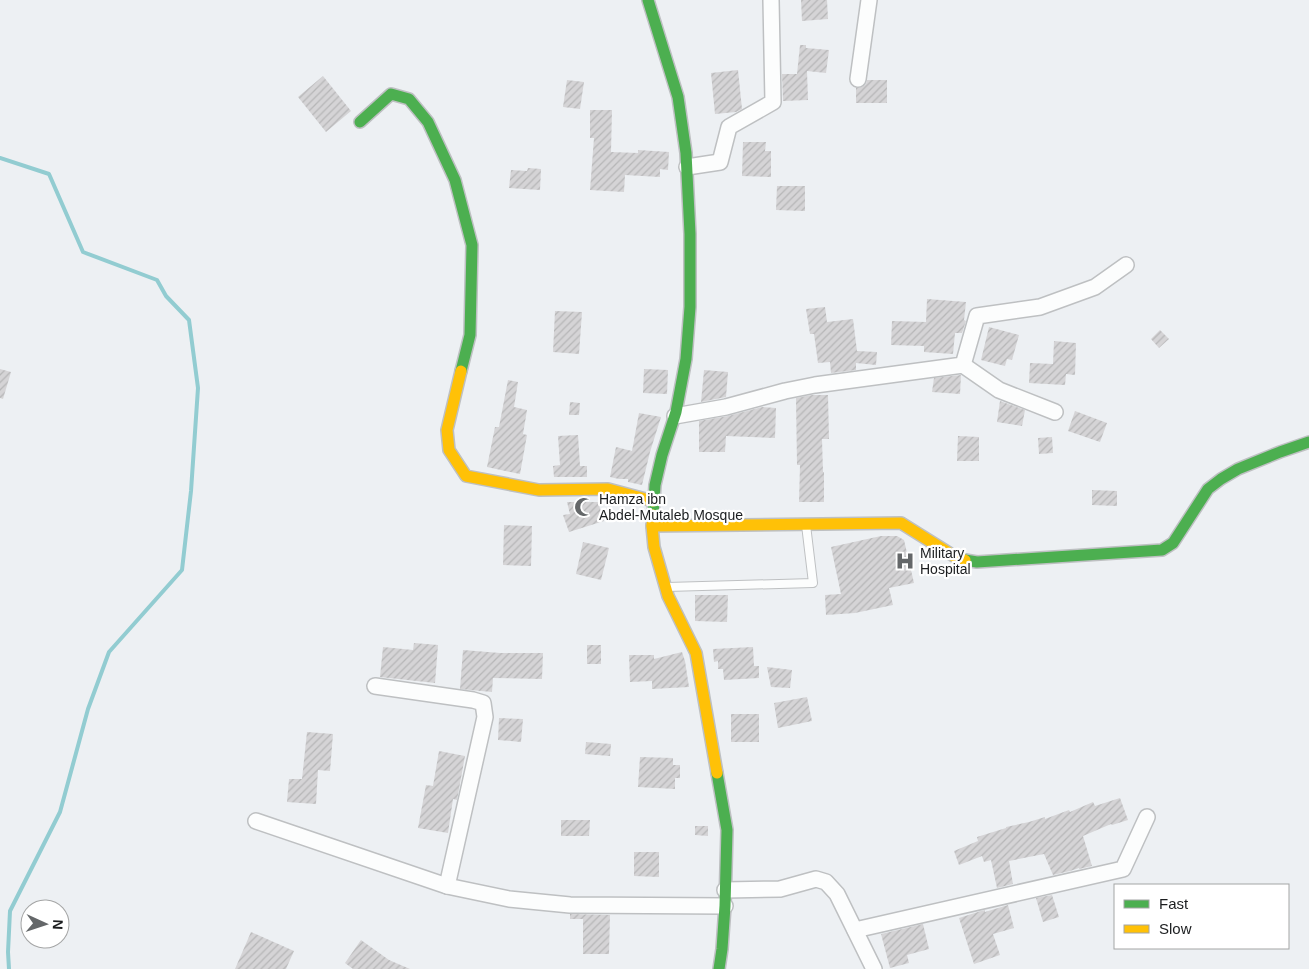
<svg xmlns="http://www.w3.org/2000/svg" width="1309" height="969" font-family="Helvetica,sans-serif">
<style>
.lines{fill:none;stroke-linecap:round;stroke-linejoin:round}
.stream{stroke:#92ccd1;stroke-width:4}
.building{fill:url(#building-hatch)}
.lane-casing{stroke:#bec0c2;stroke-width:10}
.street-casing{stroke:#bec0c2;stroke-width:18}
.fast-casing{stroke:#bec0c2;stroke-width:14}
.slow-casing{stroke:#bec0c2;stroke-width:14}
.lane{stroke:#fcfdfd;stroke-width:8}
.street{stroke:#fcfdfd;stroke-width:15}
.fast{stroke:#4caf50;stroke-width:11}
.slow{stroke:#ffc107;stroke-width:11}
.labels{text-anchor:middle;stroke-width:4.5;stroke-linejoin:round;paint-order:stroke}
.poi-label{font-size:14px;fill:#1b1d1f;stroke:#fff;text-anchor:start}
</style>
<defs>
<pattern id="building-hatch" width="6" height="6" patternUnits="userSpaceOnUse" patternTransform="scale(1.25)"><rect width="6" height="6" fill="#d5d4d6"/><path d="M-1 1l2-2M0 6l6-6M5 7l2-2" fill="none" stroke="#b6b6b7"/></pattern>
</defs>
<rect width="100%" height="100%" fill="#edf0f3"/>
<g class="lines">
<polyline class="stream" points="0,158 49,174 83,252 157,280 166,296 189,320 198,388 191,491 182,570 109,652 88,709 60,812 10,911 8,952 9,969"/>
</g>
<g class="building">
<polygon points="801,0 827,0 828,19 802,21"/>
<polygon points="800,45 806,45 806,48 829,50 826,73 807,71 808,100 783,101 782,74 797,74"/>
<polygon points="738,70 742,109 736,112 715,114 711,73"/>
<polygon points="323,76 351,111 326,132 298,97"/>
<polygon points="567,80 584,82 580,109 563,107"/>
<polygon points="867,80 887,80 887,103 856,103 856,88 862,87 866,84"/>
<polygon points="590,110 612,110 611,152 638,153 638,150 669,152 668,170 660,169 660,177 625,175 624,192 590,190 594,138 590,138"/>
<polygon points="743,142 766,142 765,151 771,151 771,177 742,176"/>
<polygon points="528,168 541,169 540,190 509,188 511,170 527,171"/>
<polygon points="777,186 805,186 805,211 776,210"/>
<polygon points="927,299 966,302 964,320 966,321 962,333 955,333 953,354 924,352 924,346 891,345 892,321 926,322"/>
<polygon points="825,307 827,322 853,319 857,351 877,352 876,365 856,363 856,370 831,373 830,362 818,363 814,334 810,334 806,309"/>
<polygon points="555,311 582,312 579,354 553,352"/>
<polygon points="989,327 1019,335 1012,360 1007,359 1005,366 981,360"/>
<polygon points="1160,330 1169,339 1159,348 1151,339"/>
<polygon points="1054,341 1076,343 1075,375 1066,374 1065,385 1029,383 1030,363 1053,364"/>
<polygon points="0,369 11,372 3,399 0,398"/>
<polygon points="644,369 668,370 667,394 643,393"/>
<polygon points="704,370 728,372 726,397 701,402"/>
<polygon points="961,375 960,394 932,392 934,378"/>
<polygon points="508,380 518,382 514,407 527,410 523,434 527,435 520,474 487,467 495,427 499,427"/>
<polygon points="812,395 828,395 829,439 822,439 823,472 824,472 824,502 799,502 800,465 797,465 796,398"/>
<polygon points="1000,401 1025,410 1022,426 997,422"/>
<polygon points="570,402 580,403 579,415 569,415"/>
<polygon points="762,407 776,408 775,438 726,436 725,452 699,452 699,421 728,416"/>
<polygon points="1075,411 1107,423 1100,442 1068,431"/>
<polygon points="639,413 661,417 650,452 642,485 628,482 628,479 619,479 610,477 616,447 632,451"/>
<polygon points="578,435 580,466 587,466 587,477 554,477 553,466 560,465 558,436"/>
<polygon points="958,436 979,437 979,461 957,461"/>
<polygon points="1052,437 1053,453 1039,454 1038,438"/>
<polygon points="1092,490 1117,491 1117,506 1092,505"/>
<polygon points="567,502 598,502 604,521 569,532 563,515 570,514"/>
<polygon points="504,525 532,526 531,566 503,565"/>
<polygon points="881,536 897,536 904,540 914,583 889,588 893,605 855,613 826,615 825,595 841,594 831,547"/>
<polygon points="583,542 609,548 601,580 576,574"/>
<polygon points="695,595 728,595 727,622 695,621"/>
<polygon points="414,643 438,645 435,683 380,677 383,647 413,650"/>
<rect x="587" y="645" width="14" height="19"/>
<polygon points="753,647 754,666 759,666 759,678 724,680 723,669 718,669 718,661 714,662 713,649"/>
<polygon points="463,650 500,653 543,653 542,679 493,678 492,692 460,689"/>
<polygon points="682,652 685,661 689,687 652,689 652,681 630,682 629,655 654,655 654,659"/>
<polygon points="767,667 792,670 790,688 771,687"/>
<polygon points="807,697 812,721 778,728 774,703"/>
<rect x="731" y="714" width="28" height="28"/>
<polygon points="499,718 523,719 521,742 498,740"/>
<polygon points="307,732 333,734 330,771 318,770 316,804 287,802 289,779 302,779"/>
<polygon points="586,742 611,744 610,756 585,754"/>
<polygon points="439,751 465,756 457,800 453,799 448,833 418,828 426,785 433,786"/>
<polygon points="640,757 673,758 673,765 680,765 680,778 675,778 675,789 638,787"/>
<polygon points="1120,798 1128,820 1112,825 1111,824 1083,836 1092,866 1079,869 1079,868 1070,871 1053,875 1044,854 1009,861 1013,884 997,888 991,860 984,862 982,856 959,865 954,851 978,841 977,837 1006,828 1006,827 1029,822 1045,817 1045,819 1069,810 1070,812 1093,802 1095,806"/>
<polygon points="561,820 590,820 589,836 561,836"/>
<polygon points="695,826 708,826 708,836 695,835"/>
<polygon points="634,852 659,852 659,877 634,876"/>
<polygon points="1052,895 1059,917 1043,922 1036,898"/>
<polygon points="1008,905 1014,928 993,934 1000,955 974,964 959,918 981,911 985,910 985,912"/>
<polygon points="570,914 610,915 609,954 583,954 583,919 570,919"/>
<polygon points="923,924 929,949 907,955 909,963 890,968 881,934"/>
<polygon points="251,932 294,951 286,969 235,969"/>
<polygon points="361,940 389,960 410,969 353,969 345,963"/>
</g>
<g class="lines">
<g class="lane-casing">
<polyline id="lane" points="667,587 813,583 806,525"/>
</g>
<g class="street-casing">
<g id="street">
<polyline points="858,79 869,0"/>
<polyline points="687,167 720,162 729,127 773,102 771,0"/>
<polyline points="963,365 999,390 1055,412"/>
<polyline points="675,416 726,407 785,391 815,385 963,365 977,316 1040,307 1095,287 1126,265"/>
<polyline points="375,686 473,700 483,703 485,717 447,886"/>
<polyline points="256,821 447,886 509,899 570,905 725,906"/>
<polyline points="725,890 780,889 816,879 826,882 837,894 874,969"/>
<polyline points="855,930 1123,869 1147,817"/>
</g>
</g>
<g class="fast-casing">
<g id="fast">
<polyline points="648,0 678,97 686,153 690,234 690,307 686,359 676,412 662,455 655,485 653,515"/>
<polyline points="360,122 391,94 409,99 428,122 455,180 472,245 470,335 461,371"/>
<polyline points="965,560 977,562 1162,550 1173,543 1208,489 1221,479 1238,469 1280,452 1309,442"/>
<polyline points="717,773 727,830 725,906 722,949 719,969"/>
</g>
</g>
<g class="slow-casing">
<g id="slow">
<polyline points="461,371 447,430 449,450 466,476 539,490 608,489 653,501"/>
<polyline points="653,515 652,526 654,547 668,596 696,653 717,773"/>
<polyline points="652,526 901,523 957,558 965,560"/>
</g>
</g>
<use href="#lane" class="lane"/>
<use href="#street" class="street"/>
<use href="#fast" class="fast"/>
<use href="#slow" class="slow"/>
</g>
<defs>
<g id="mosque-bare" transform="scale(1.5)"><path d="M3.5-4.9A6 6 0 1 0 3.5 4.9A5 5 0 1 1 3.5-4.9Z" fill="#646769" stroke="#fff" stroke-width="2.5" paint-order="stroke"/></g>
<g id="hospital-bare" transform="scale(1.5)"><path d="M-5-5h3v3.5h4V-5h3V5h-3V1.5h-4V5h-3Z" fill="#646769" stroke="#fff" stroke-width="2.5" paint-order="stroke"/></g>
</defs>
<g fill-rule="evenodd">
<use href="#mosque-bare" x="584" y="507"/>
<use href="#hospital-bare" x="905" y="561"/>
</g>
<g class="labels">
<g class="poi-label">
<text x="599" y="504">Hamza ibn<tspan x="599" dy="16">Abdel-Mutaleb Mosque</tspan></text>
<text x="920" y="558">Military<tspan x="920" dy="16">Hospital</tspan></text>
</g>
</g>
<rect x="1114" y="884" width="175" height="65" fill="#ffffff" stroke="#a4a5a5"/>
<rect x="1124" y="900" width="25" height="8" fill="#4caf50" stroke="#a4a5a5"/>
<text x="1159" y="909" font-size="15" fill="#1b1d1f">Fast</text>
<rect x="1124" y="925" width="25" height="8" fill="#ffc107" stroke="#a4a5a5"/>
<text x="1159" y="934" font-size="15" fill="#1b1d1f">Slow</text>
<g transform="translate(45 924) rotate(93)"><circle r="24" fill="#ffffff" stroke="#a4a5a5"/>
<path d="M0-4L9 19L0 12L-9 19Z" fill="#646769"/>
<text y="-8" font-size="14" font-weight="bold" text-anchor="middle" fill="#1b1d1f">N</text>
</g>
</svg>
